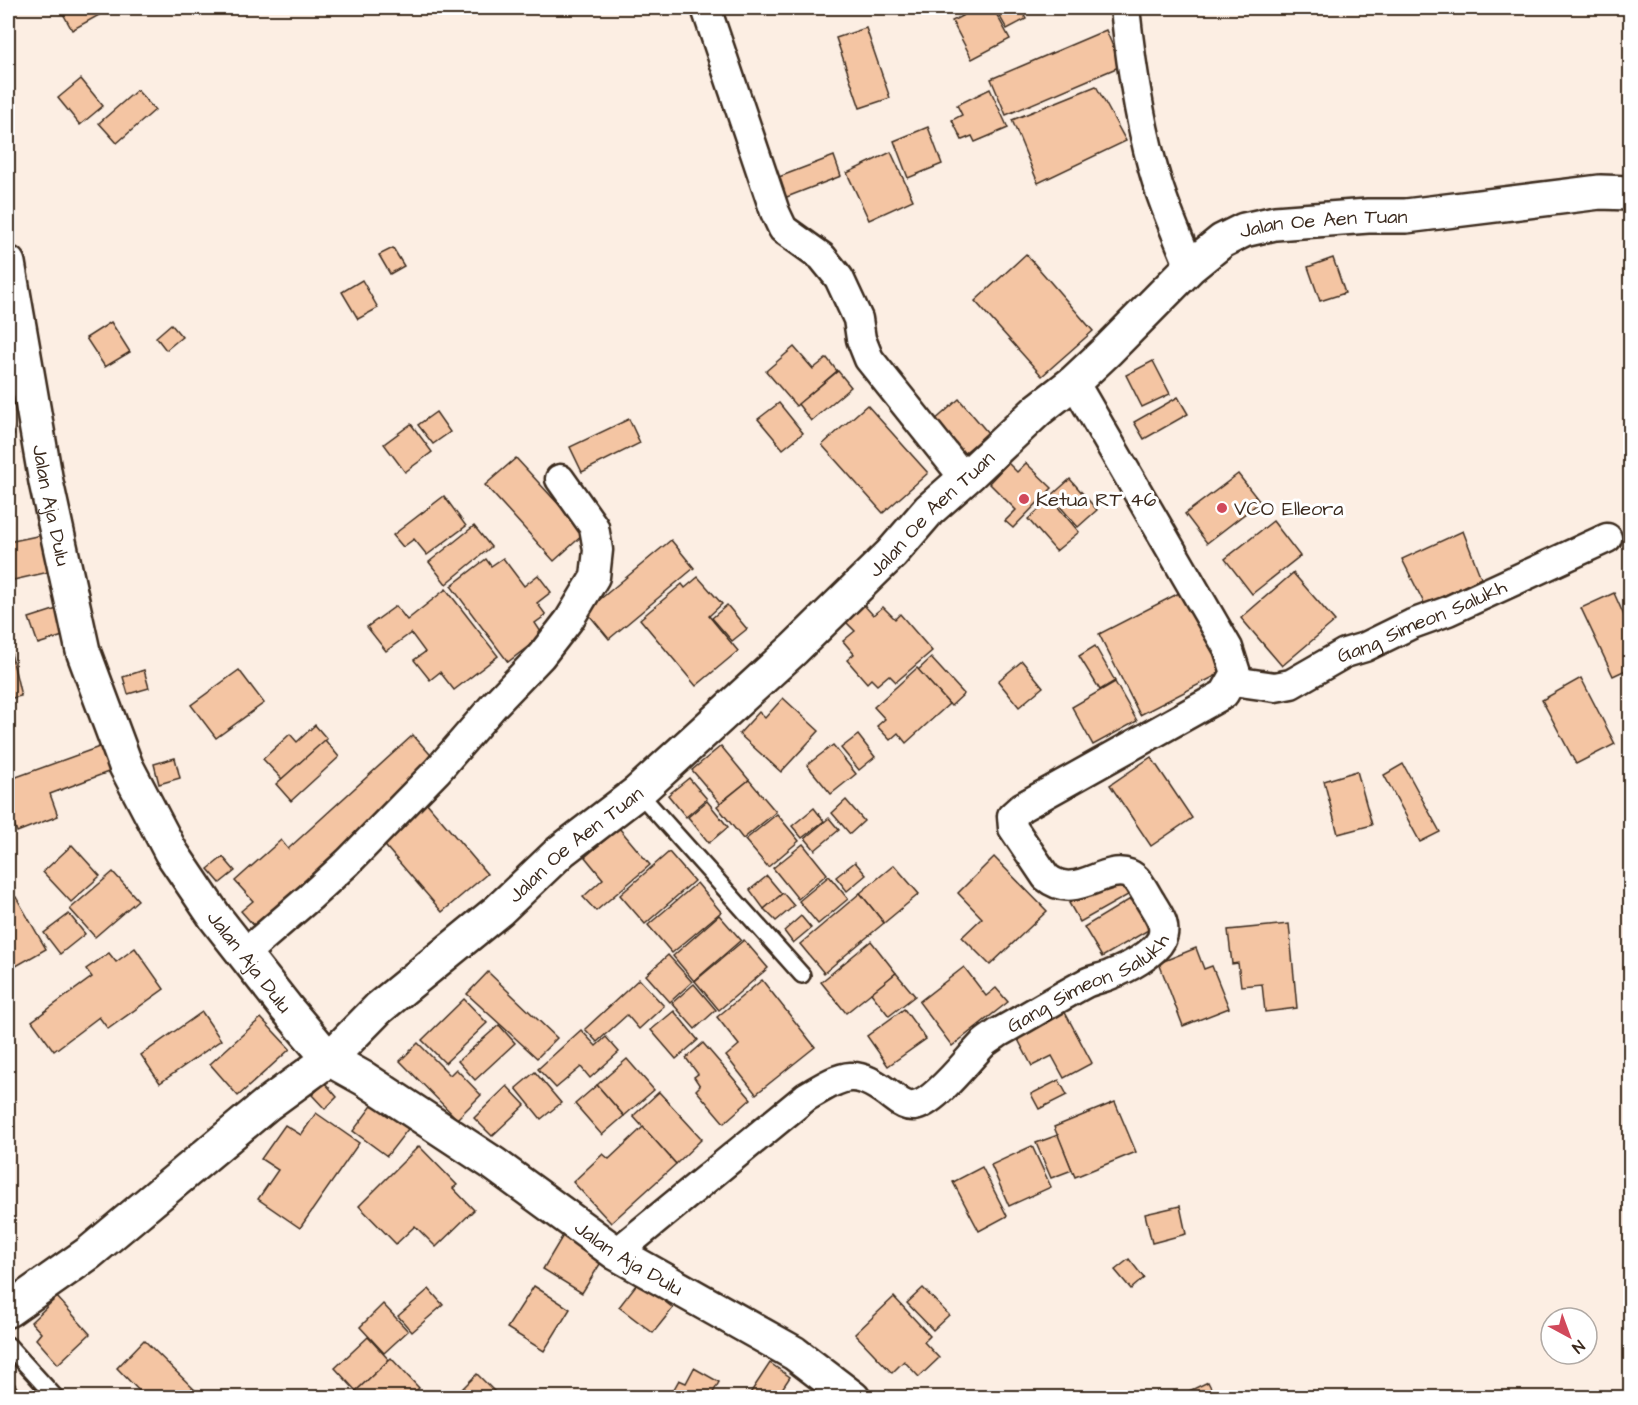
<svg xmlns="http://www.w3.org/2000/svg" width="1638" height="1405" font-family="'Architects Daughter',sans-serif">
<style>
.building{fill:#f4c5a3;stroke:#3b2a1e;stroke-width:1.5}
.lines{fill:none;stroke-linecap:round;stroke-linejoin:round}
.lane-casing{stroke:#3b2a1e;stroke-width:20}
.street-casing{stroke:#3b2a1e;stroke-width:33}
.secondary-casing{stroke:#3b2a1e;stroke-width:38}
.lane{stroke:#fff;stroke-width:15}
.street{stroke:#fff;stroke-width:28}
.secondary{stroke:#fff;stroke-width:33}
.poi-dot{fill:#d1495b;stroke:#fff;stroke-width:2}
.labels{text-anchor:middle;stroke-width:6;stroke-linejoin:round;paint-order:stroke}
.street-label{font-size:20px;fill:#3b2a1e;stroke:#fff}
.poi-label{font-size:20px;fill:#3b2a1e;stroke:#fff;text-anchor:start}
</style>
<rect width="100%" height="100%" fill="#fceee3"/>
<filter id="ink" filterUnits="userSpaceOnUse"><feTurbulence type="fractalNoise" baseFrequency=".0167" numOctaves="2"/><feDisplacementMap in="SourceGraphic" scale="12" xChannelSelector="R" yChannelSelector="G"/><feConvolveMatrix kernelMatrix="1 2 1 2 8 2 1 2 1" color-interpolation-filters="sRGB"/></filter>
<g filter="url(#ink)">
<g class="building">
<polygon points="60,8 98,8 101,14 72,30"/>
<polygon points="977,8 993,8 1010,39 972,59 952,21"/>
<polygon points="995,8 1020,8 1026,19 1007,29"/>
<polygon points="866,28 890,98 860,108 836,38"/>
<polygon points="1106,30 1121,66 1006,115 991,79"/>
<polygon points="81,79 103,106 80,125 58,98"/>
<polygon points="1096,86 1126,141 1038,183 1012,120"/>
<polygon points="990,89 1008,128 975,142 972,136 962,140 952,120 962,115 957,105"/>
<polygon points="137,90 155,110 117,143 99,123"/>
<polygon points="928,127 942,164 908,178 894,141"/>
<polygon points="891,152 913,200 869,220 847,173"/>
<polygon points="834,156 841,176 779,200 771,180"/>
<polygon points="393,248 404,266 390,274 379,255"/>
<polygon points="1026,254 1093,331 1042,376 975,301"/>
<polygon points="1333,258 1345,293 1320,301 1308,267"/>
<polygon points="362,280 378,308 358,319 342,292"/>
<polygon points="111,322 130,352 105,367 86,338"/>
<polygon points="171,324 182,337 166,350 156,337"/>
<polygon points="794,347 813,369 827,358 837,371 796,406 766,371"/>
<polygon points="1153,361 1170,394 1142,407 1126,375"/>
<polygon points="838,371 851,387 811,421 798,404"/>
<polygon points="1178,397 1188,414 1144,439 1134,422"/>
<polygon points="959,399 988,433 962,455 933,422"/>
<polygon points="779,403 803,433 783,449 758,419"/>
<polygon points="867,405 928,473 883,513 822,445"/>
<polygon points="436,412 450,432 433,444 418,425"/>
<polygon points="8,414 14,435 8,437"/>
<polygon points="629,419 640,443 582,472 570,447"/>
<polygon points="411,424 432,452 405,472 384,444"/>
<polygon points="516,458 585,533 554,561 485,485"/>
<polygon points="1008,463 1017,472 1026,463 1052,488 1013,528 1005,521 1016,510 989,483"/>
<polygon points="1238,474 1260,502 1207,543 1185,514"/>
<polygon points="1070,479 1097,510 1078,527 1051,496"/>
<polygon points="444,496 466,526 427,555 414,539 403,547 393,535"/>
<polygon points="1051,499 1079,532 1056,551 1028,519"/>
<polygon points="1273,521 1300,556 1252,594 1225,559"/>
<polygon points="474,526 491,547 446,584 429,562"/>
<polygon points="1463,531 1481,578 1425,605 1402,559"/>
<polygon points="42,535 49,572 9,581 8,542"/>
<polygon points="671,540 694,568 609,639 586,611"/>
<polygon points="503,558 524,586 538,575 551,592 537,603 546,615 535,623 543,635 508,662 451,586 486,559 491,566"/>
<polygon points="1293,573 1335,621 1282,666 1241,618"/>
<polygon points="698,577 722,604 709,616 738,651 696,686 640,619 682,584 685,588"/>
<polygon points="446,589 498,656 454,690 440,672 430,680 414,660 425,652 411,633 386,651 367,627 396,606 407,620"/>
<polygon points="1181,592 1223,672 1140,715 1099,634"/>
<polygon points="1614,593 1630,629 1630,668 1613,676 1581,608"/>
<polygon points="727,605 747,629 732,641 712,618"/>
<polygon points="864,605 873,615 883,607 895,619 900,614 932,651 896,682 889,675 877,685 871,679 867,683 847,660 854,654 843,641 855,631 845,621"/>
<polygon points="60,608 69,634 38,644 29,618"/>
<polygon points="1095,646 1115,681 1100,690 1079,656"/>
<polygon points="8,653 11,653 21,696 8,699"/>
<polygon points="931,658 964,694 951,706 918,670"/>
<polygon points="1022,661 1043,687 1019,707 998,681"/>
<polygon points="917,668 949,704 906,743 898,733 890,740 877,726 885,719 874,707"/>
<polygon points="144,670 149,688 128,694 123,677"/>
<polygon points="239,670 264,703 216,738 191,705"/>
<polygon points="1581,678 1615,744 1576,764 1542,700"/>
<polygon points="1115,682 1137,721 1093,745 1072,707"/>
<polygon points="783,698 819,731 781,772 739,734 759,712 765,718"/>
<polygon points="315,725 327,739 282,779 263,759 290,734 297,742"/>
<polygon points="413,735 437,762 255,927 241,911 253,901 235,881 281,840 288,849"/>
<polygon points="858,735 875,757 859,770 841,748"/>
<polygon points="325,740 339,757 291,801 276,784"/>
<polygon points="833,745 856,774 831,794 807,765"/>
<polygon points="102,746 111,771 50,794 58,816 17,832 8,807 8,780"/>
<polygon points="721,746 749,780 720,803 692,770"/>
<polygon points="1151,757 1192,818 1151,846 1110,785"/>
<polygon points="175,758 180,778 159,784 154,764"/>
<polygon points="1403,764 1440,832 1420,842 1384,775"/>
<polygon points="1357,771 1372,825 1338,834 1324,781"/>
<polygon points="689,778 707,799 686,817 668,795"/>
<polygon points="749,780 776,812 743,839 717,806"/>
<polygon points="846,800 864,821 850,834 832,813"/>
<polygon points="707,801 728,827 709,843 688,817"/>
<polygon points="426,802 487,874 442,912 381,841"/>
<polygon points="814,808 824,821 802,838 792,826"/>
<polygon points="777,814 799,841 768,867 745,840"/>
<polygon points="829,818 839,830 815,850 805,838"/>
<polygon points="619,828 650,865 596,911 583,897 603,879 585,857"/>
<polygon points="803,844 827,874 798,899 773,868"/>
<polygon points="72,845 100,876 71,902 43,872"/>
<polygon points="669,852 694,881 645,924 620,895"/>
<polygon points="223,857 235,871 220,883 208,869"/>
<polygon points="994,857 1047,911 990,965 962,937 982,918 958,893"/>
<polygon points="855,862 866,875 847,891 836,877"/>
<polygon points="894,865 919,894 884,923 860,893"/>
<polygon points="113,872 138,900 95,937 70,909"/>
<polygon points="767,876 782,894 764,909 750,890"/>
<polygon points="829,876 848,899 818,924 799,901"/>
<polygon points="1117,876 1128,895 1080,922 1069,903"/>
<polygon points="697,883 721,912 672,953 648,925"/>
<polygon points="783,893 794,906 776,921 764,909"/>
<polygon points="860,893 884,923 824,973 800,944"/>
<polygon points="16,897 46,949 11,969 8,963 8,902"/>
<polygon points="1132,898 1150,929 1102,957 1084,927"/>
<polygon points="69,914 85,934 60,954 44,933"/>
<polygon points="719,915 741,940 694,981 673,956"/>
<polygon points="801,916 811,928 793,943 784,931"/>
<polygon points="1289,924 1297,1008 1265,1012 1262,984 1241,986 1238,963 1232,964 1228,930"/>
<polygon points="744,940 768,968 719,1010 695,981"/>
<polygon points="871,941 896,973 846,1013 821,982"/>
<polygon points="135,948 164,989 108,1029 99,1017 54,1051 32,1021 92,977 86,969 109,953 116,962"/>
<polygon points="1196,948 1204,969 1212,966 1229,1008 1183,1026 1159,963"/>
<polygon points="668,955 692,982 670,1002 646,975"/>
<polygon points="964,967 986,996 996,988 1008,1002 952,1046 919,1002"/>
<polygon points="488,972 557,1038 537,1058 467,994"/>
<polygon points="896,973 915,996 889,1016 871,993"/>
<polygon points="639,979 664,1006 639,1029 627,1015 597,1042 585,1029"/>
<polygon points="762,980 815,1047 756,1094 726,1056 739,1045 717,1017"/>
<polygon points="694,984 716,1010 695,1029 672,1003"/>
<polygon points="464,999 487,1023 445,1063 422,1040"/>
<polygon points="1061,1005 1092,1063 1064,1078 1052,1056 1032,1066 1013,1030"/>
<polygon points="904,1009 926,1039 888,1066 867,1036"/>
<polygon points="674,1011 698,1040 676,1059 651,1030"/>
<polygon points="202,1012 221,1040 160,1083 141,1055"/>
<polygon points="261,1018 290,1049 238,1096 210,1064"/>
<polygon points="499,1025 515,1043 475,1080 458,1061"/>
<polygon points="581,1030 596,1046 606,1037 619,1052 590,1078 581,1067 556,1088 538,1069"/>
<polygon points="418,1043 450,1075 456,1069 481,1095 457,1119 400,1061"/>
<polygon points="703,1043 751,1099 724,1123 696,1090 700,1086 694,1077 698,1074 686,1058"/>
<polygon points="627,1059 654,1090 624,1116 597,1085"/>
<polygon points="535,1072 561,1103 541,1119 516,1088"/>
<polygon points="1059,1080 1067,1095 1039,1109 1031,1094"/>
<polygon points="325,1083 337,1097 325,1109 312,1095"/>
<polygon points="597,1085 624,1116 602,1135 575,1104"/>
<polygon points="507,1086 525,1105 492,1136 474,1118"/>
<polygon points="659,1092 702,1139 676,1164 633,1116"/>
<polygon points="1115,1102 1136,1152 1075,1177 1054,1127"/>
<polygon points="374,1103 408,1129 387,1156 353,1131"/>
<polygon points="316,1113 359,1143 300,1228 258,1199 278,1170 261,1159 285,1125 301,1135"/>
<polygon points="643,1127 676,1164 611,1223 573,1182 603,1154 609,1159"/>
<polygon points="1058,1135 1072,1170 1051,1178 1036,1143"/>
<polygon points="419,1146 457,1185 453,1188 474,1210 436,1247 415,1226 396,1244 359,1206"/>
<polygon points="1032,1146 1051,1187 1009,1206 991,1165"/>
<polygon points="982,1167 1007,1216 979,1231 953,1182"/>
<polygon points="1180,1206 1186,1234 1152,1243 1145,1214"/>
<polygon points="565,1232 605,1256 582,1293 543,1269"/>
<polygon points="1129,1259 1144,1278 1131,1289 1115,1270"/>
<polygon points="639,1281 673,1308 653,1333 619,1307"/>
<polygon points="534,1286 570,1309 544,1351 507,1328"/>
<polygon points="923,1288 949,1315 933,1330 907,1303"/>
<polygon points="429,1289 443,1305 412,1332 398,1316"/>
<polygon points="57,1297 90,1334 58,1364 36,1339 41,1333 31,1322"/>
<polygon points="894,1297 930,1336 924,1342 939,1358 919,1377 904,1361 892,1373 855,1334"/>
<polygon points="383,1304 408,1331 384,1353 360,1327"/>
<polygon points="368,1337 389,1360 356,1391 335,1368"/>
<polygon points="144,1340 203,1398 146,1398 117,1368"/>
<polygon points="391,1358 419,1388 409,1398 362,1398 356,1391"/>
<polygon points="770,1363 790,1377 776,1398 747,1398"/>
<polygon points="694,1368 719,1382 710,1398 669,1398 679,1380 686,1383"/>
<polygon points="8,1373 19,1391 10,1398 8,1398"/>
<polygon points="477,1374 496,1393 492,1398 453,1398"/>
<polygon points="1208,1382 1216,1398 1192,1398 1189,1391"/>
<polygon points="1352,1394 1352,1398 1331,1398"/>
</g>
<g class="lines">
<g class="lane-casing">
<g id="lane">
<polyline points="638,792 802,975"/>
<polyline points="8,1345 56,1398"/>
</g>
</g>
<g class="street-casing">
<g id="street">
<polyline points="706,8 775,212 783,229 822,257 839,278 858,319 861,339 869,359 965,479"/>
<path d="M1125,8C1131,65 1140,129 1158,185C1167,213 1179,240 1190,267"/>
<path id="s1" d="M1233,681L1275,687L1291,684L1345,653L1365,647L1412,624L1448,611L1607,538"/>
<polyline points="244,954 310,897 348,862 437,771 495,704 541,656 569,620 595,577 598,550 594,527 560,479"/>
<path id="s2" d="M616,1253L806,1097C845,1074 855,1067 893,1097C899,1102 906,1107 914,1106C934,1104 968,1059 983,1044C987,1040 993,1037 998,1033C1027,1017 1056,999 1086,983C1094,979 1104,978 1112,974C1126,969 1154,954 1161,940C1168,926 1158,914 1151,902C1145,893 1139,878 1129,874C1103,864 1076,902 1046,877L1013,828L1012,816L1022,807L1224,694L1236,673L1228,648L1074,382"/>
</g>
</g>
<g class="secondary-casing">
<g id="secondary">
<path id="s3" d="M8,263L46,482L83,651L126,766L171,852L215,917L287,1009L329,1059L365,1079L494,1164L616,1253L794,1353L853,1398"/>
<path id="s4" d="M8,1310L89,1253L266,1105L329,1059L379,1008L499,910L561,851L638,792L794,649L891,554L929,510L971,473L1038,410L1074,382L1108,350L1190,267L1222,241L1244,230L1275,223L1368,216H1406L1600,192L1630,193"/>
</g>
</g>
<use href="#lane" class="lane"/>
<use href="#street" class="street"/>
<use href="#secondary" class="secondary"/>
</g>
</g>
<g class="poi-dot">
<circle cx="1024" cy="499" r="6"/>
<circle cx="1222" cy="508" r="6"/>
</g>
<g class="labels">
<g class="street-label">
<text dy="7" stroke="none"><textPath href="#s4" startOffset="1725">Jalan Oe Aen Tuan</textPath></text>
<text dy="7" stroke="none"><textPath href="#s3" startOffset="246">Jalan Aja Dulu</textPath></text>
<text dy="7" stroke="none"><textPath href="#s4" startOffset="1221">Jalan Oe Aen Tuan</textPath></text>
<text dy="7" stroke="none"><textPath href="#s1" startOffset="204">Gang Simeon Salukh</textPath></text>
<text dy="7" stroke="none"><textPath href="#s4" startOffset="735">Jalan Oe Aen Tuan</textPath></text>
<text dy="7" stroke="none"><textPath href="#s3" startOffset="750">Jalan Aja Dulu</textPath></text>
<text dy="7" stroke="none"><textPath href="#s2" startOffset="582">Gang Simeon Salukh</textPath></text>
<text dy="7" stroke="none"><textPath href="#s3" startOffset="1236">Jalan Aja Dulu</textPath></text>
</g>
<g class="poi-label">
<text x="1036" y="506">Ketua RT 46</text>
<text x="1234" y="515">VCO Elleora</text>
</g>
</g>
<rect width="1638" height="1405" fill="none" stroke="#fff" stroke-width="30"/>
<rect x="15" y="15" width="1608" height="1375" fill="none" stroke="#3b2a1e" stroke-width="2" filter="url(#ink)"/>
<g transform="translate(1569 1336) rotate(139)"><circle r="28" fill="#ffffff" stroke="#b1aaa5" stroke-width="1.5"/>
<path d="M0-4.5L10 22L0 15L-10 22Z" fill="#d1495b"/>
<text y="-9" font-size="16" font-weight="bold" text-anchor="middle" fill="#3b2a1e">N</text>
</g>
</svg>
